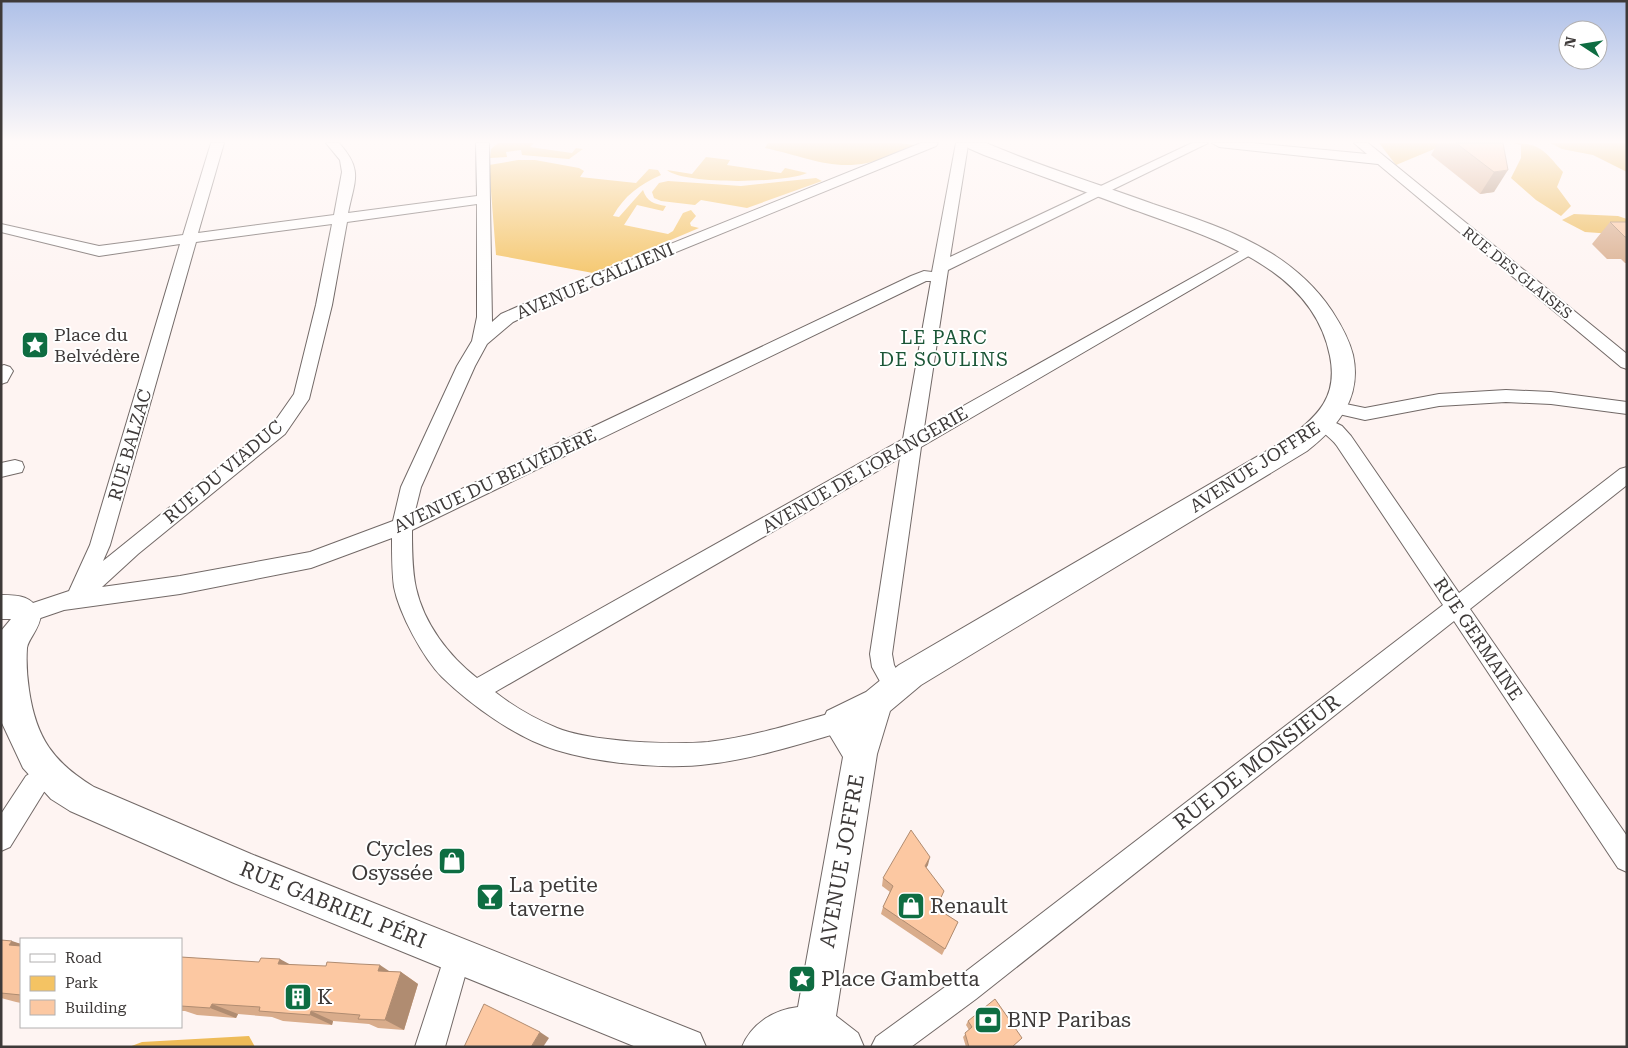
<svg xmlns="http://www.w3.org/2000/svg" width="1628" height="1048" font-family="'Roboto Serif',serif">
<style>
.green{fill:#f4c363}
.forest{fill:#eebb58}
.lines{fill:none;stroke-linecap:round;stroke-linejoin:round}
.street-casing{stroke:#726967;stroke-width:2}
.secondary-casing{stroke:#726967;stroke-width:2}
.street{fill:#fff;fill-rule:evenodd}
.secondary{fill:#fff;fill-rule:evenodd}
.wall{fill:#d9ac8b}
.shaded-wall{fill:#b08c71}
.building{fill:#fcc8a2;stroke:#b08c71}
.labels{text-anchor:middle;stroke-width:4;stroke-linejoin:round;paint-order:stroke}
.far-street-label{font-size:15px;fill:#3e3a39;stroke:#fff}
.street-label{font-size:18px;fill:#3e3a39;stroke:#fff}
.poi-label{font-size:18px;fill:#3e3a39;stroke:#fff;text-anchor:start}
.neighbourhood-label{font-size:19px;letter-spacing:1px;fill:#1b5637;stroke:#fff}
.near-street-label{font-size:21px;fill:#3e3a39;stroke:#fff}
.near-poi-label{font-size:21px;fill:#3e3a39;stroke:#fff;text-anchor:start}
</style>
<rect width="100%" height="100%" fill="#fef4f2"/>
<g class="green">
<polygon points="498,143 534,143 530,147 572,153 576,148 583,149 569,159 522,155 521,150 506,152 507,157 490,158 491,149"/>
<path d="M706,157L730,160L727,165L781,173L785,168L807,173C787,183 684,185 667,170L692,174Z"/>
<path d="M518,160H535L579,168L584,171L580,177L636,183L649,169L658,170L661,175C640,184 624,196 613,216L619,217L643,190C647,202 654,204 666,206L663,211L637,205L624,225L668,234L673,231L683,213L691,210L696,216L690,223L691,226L699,228L593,273L496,255L489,165Z"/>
<polygon points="816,178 822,181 747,208 701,200 695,205 661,201 654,198 652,192 659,183 668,181 741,186"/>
</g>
<g class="forest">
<path d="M768,143H899L915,145C908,151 898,153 890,156C840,176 813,158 765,148Z"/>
<polygon points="1379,143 1444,143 1439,147 1396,165"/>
<path d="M1513,143C1541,143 1545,152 1563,172L1557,187L1571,206L1561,216L1536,200L1511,178L1521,158V145Z"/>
<polygon points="1550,143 1627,143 1627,172 1593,155 1562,149"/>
<polygon points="1574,214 1618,216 1627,219 1627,235 1585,232 1562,220"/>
<polygon points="249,1036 255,1047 129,1047 142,1042"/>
</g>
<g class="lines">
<g class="street-casing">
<g id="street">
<path d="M211,143H224L198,233L334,215L342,172L340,160L326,143H339C363,170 355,179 348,213L477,196L476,143H489L492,322L501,314L544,295L921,143H938L936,146L556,301L513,322L487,344L475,366L421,487L415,511L911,276L924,271L932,272L956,143H966L968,145L950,257L1192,143H1208L948,270L924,428L1247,247L1252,246L1259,250L921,447L892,654L894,665L906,687L903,694L895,697L887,694L872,667L870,654L900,458L495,692C514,707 535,719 557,728C591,742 671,745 708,742C752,737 796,723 838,711L846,714L850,722L846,730L838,733C796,745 753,759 709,764C665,770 598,763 556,750C516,738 471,705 442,677C423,658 399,613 394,587C392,572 392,554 392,538L311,568L180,594L64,610L26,623L18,620L15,614L18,608L69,591L90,545L180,244L99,256L1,232V224L99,246L183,235ZM477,204V317L472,341L457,366L401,487L393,521L310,552L180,576L102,587L138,554L285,434L309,399L332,305L347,222ZM332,224L316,305L294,394L273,424L103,561L110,545L196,242ZM926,281H931L903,439L477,678C449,656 424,624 416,588C412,570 412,548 412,530Z"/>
<polygon points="1212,143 1252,143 1367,154 1354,143 1368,143 1627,354 1627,369 1621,367 1378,164 1219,147"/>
<polygon points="4,365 10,367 13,371 7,382 1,384 1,366"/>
<polygon points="1506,390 1551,392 1627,402 1627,414 1551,404 1506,402 1439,406 1365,420 1330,412 1327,408 1330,404 1336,402 1365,408 1439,394"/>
<path d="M1324,417L1342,426L1351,436L1459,593L1620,469L1627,467V485L1470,609L1627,836V872L1618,868L1454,621L976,999L911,1047H871L876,1037L956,979L1443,605L1337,446C1331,437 1320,432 1315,423L1318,418Z"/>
<polygon points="15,460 22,462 24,467 22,472 1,477 1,463"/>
<polygon points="49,761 58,765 61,773 58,781 44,792 10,847 1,851 1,814 26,776"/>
<polygon points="461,943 471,947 475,957 465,976 445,1047 415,1047 443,961 451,947"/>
</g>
</g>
<g class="secondary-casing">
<g id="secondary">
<path d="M966,143H986C1040,166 1098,184 1153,204C1221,227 1290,248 1332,311C1341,325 1349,339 1353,355C1362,397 1339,426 1307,451L921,685L890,711L877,754L836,1016L858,1033L864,1047H742C751,1024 773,1010 798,1007L843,757L822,722L827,711L866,692L899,665L1289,438C1319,415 1338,396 1330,356C1312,264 1205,236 1129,208C1081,190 1032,173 984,155L968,148Z"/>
<path d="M1,595C20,595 32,596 41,614C40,629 28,639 27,648C26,663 27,676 29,690C36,738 53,762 94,787L251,854L700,1033L706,1047H636L234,883L70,811L51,799L23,768L1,721V631L11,619H1Z"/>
</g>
</g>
<use href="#street" class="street"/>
<use href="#secondary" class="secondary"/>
</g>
<g class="wall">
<polygon points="1438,143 1503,143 1494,192 1480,194 1431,155"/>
<polygon points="1610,222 1627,222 1627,263 1625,263 1621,259 1607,259 1592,244"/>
<polygon points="928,865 926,868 944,891 937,908 958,922 942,955 881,914 883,907 890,892 882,886 883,878"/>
<polygon points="1,940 21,944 21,1003 16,1002 1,998"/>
<polygon points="181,957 401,972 418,984 404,1030 378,1028 369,1024 333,1021 332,1025 283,1021 272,1017 238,1014 236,1018 197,1015 185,1011 181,1011"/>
<polygon points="968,1021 1022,1038 1012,1047 966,1047 963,1037 969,1030 966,1025"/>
</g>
<g class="shaded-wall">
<polygon points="1508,170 1494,192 1480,194 1494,172"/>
<polygon points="930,857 928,865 922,874 925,866"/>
<polygon points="12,941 21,944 21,950 9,945"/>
<polygon points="280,959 302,971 278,964"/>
<polygon points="380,965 398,977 378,971"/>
<polygon points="401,972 418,984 404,1030 385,1020"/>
<polygon points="212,1004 238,1014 236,1018 210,1008"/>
<polygon points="311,1011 333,1021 332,1025 310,1015"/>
<polygon points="540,1032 549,1038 543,1047 531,1047"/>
</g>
<g class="building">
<polygon points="1456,143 1503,143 1508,170 1494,172"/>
<polygon points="1610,222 1627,222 1627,237 1625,237"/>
<polygon points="911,830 930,857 925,866 944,891 936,908 958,922 945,949 883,907 893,886 883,878"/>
<polygon points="1,940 12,941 9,945 21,946 21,995 1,993"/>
<polygon points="181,957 259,962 261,958 280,959 278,964 326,966 327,962 359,964 380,965 378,971 401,972 385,1020 358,1019 360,1015 311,1011 310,1015 259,1011 260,1007 212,1004 210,1008 181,1006"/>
<polygon points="995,999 1022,1038 1012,1047 969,1047 965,1033 972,1027 968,1021"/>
<polygon points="484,1004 540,1032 531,1047 464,1047"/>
</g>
<linearGradient id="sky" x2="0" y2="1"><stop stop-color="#aec0e8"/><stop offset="0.49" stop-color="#fffaf9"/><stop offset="1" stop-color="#fffaf9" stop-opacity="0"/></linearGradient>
<rect width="1628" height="289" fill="url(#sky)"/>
<defs>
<g id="sight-square" transform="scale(1.4375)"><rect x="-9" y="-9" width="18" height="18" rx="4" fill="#0e6d42" stroke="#fff"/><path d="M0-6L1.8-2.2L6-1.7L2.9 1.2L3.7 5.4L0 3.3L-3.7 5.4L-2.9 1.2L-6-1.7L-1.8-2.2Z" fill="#fff"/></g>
<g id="shop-square" transform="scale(1.4375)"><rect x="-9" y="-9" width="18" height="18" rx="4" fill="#0e6d42" stroke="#fff"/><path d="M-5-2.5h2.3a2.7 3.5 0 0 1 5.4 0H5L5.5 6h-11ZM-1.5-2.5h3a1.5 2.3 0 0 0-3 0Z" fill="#fff"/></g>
<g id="bar-square" transform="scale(1.4375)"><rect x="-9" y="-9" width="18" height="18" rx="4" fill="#0e6d42" stroke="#fff"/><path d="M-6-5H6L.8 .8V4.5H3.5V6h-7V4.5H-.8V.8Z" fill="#fff"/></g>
<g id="building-square" transform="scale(1.4375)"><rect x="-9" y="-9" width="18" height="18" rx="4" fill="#0e6d42" stroke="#fff"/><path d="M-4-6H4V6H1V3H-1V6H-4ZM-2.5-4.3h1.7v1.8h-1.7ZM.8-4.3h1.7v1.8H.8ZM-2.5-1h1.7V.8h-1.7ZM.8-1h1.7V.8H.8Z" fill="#fff"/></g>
<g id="bank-square" transform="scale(1.4375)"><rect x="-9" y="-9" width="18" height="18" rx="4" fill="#0e6d42" stroke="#fff"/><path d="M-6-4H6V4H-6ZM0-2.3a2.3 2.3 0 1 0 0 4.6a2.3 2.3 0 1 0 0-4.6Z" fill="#fff"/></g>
</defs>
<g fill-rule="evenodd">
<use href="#sight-square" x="35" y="345"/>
<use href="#shop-square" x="452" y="861"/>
<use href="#bar-square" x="490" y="897"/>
<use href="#shop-square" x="911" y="906"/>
<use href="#sight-square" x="802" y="979"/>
<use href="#building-square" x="298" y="997"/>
<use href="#bank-square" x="988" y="1020"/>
</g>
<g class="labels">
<g class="far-street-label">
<text transform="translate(1517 273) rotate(39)" y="5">RUE DES GLAISES</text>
</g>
<g class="street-label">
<text transform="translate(595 281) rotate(-23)" y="6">AVENUE GALLIENI</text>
<text transform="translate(130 445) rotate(-74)" y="6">RUE BALZAC</text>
<text transform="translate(1255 467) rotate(-33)" y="6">AVENUE JOFFRE</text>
<text transform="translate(865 470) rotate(-30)" y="6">AVENUE DE L'ORANGERIE</text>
<text transform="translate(223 472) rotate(-40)" y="6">RUE DU VIADUC</text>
<text transform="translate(495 481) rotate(-25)" y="6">AVENUE DU BELVÉDÈRE</text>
<text transform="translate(1478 639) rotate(56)" y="6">RUE GERMAINE</text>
</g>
<g class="poi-label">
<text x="54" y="341">Place du<tspan x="54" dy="21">Belvédère</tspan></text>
</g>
<g class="neighbourhood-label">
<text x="944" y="344">LE PARC<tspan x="944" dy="22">DE SOULINS</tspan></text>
</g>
<g class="near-street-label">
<text transform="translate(1257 762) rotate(-38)" y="7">RUE DE MONSIEUR</text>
<text transform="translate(842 861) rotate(-80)" y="7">AVENUE JOFFRE</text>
<text transform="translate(333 905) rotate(22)" y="7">RUE GABRIEL PÉRI</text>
</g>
<g class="near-poi-label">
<text x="433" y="856" text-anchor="end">Cycles<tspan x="433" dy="24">Osyssée</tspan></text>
<text x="509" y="892">La petite<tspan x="509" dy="24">taverne</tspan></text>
<text x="930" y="913">Renault</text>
<text x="821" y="986">Place Gambetta</text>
<text x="317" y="1004">K</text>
<text x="1007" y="1027">BNP Paribas</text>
</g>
</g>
<rect width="1628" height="1048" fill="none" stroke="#3e3a39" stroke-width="5"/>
<rect x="20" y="938" width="162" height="90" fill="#ffffff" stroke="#b2b0b0"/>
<rect x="30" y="954" width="25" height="8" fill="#ffffff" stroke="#b2b0b0"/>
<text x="65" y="963" font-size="15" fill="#3e3a39">Road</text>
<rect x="30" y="976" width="25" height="15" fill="#f4c363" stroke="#b2b0b0"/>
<text x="65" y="988" font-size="15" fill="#3e3a39">Park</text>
<rect x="30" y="1000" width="25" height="15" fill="#fcc8a2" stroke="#b2b0b0"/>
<text x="65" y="1013" font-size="15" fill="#3e3a39">Building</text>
<g transform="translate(1583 45) rotate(282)"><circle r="24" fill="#ffffff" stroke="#b2b0b0"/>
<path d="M0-4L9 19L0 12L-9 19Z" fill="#0e6d42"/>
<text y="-8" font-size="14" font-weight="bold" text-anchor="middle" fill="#3e3a39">N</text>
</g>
</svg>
